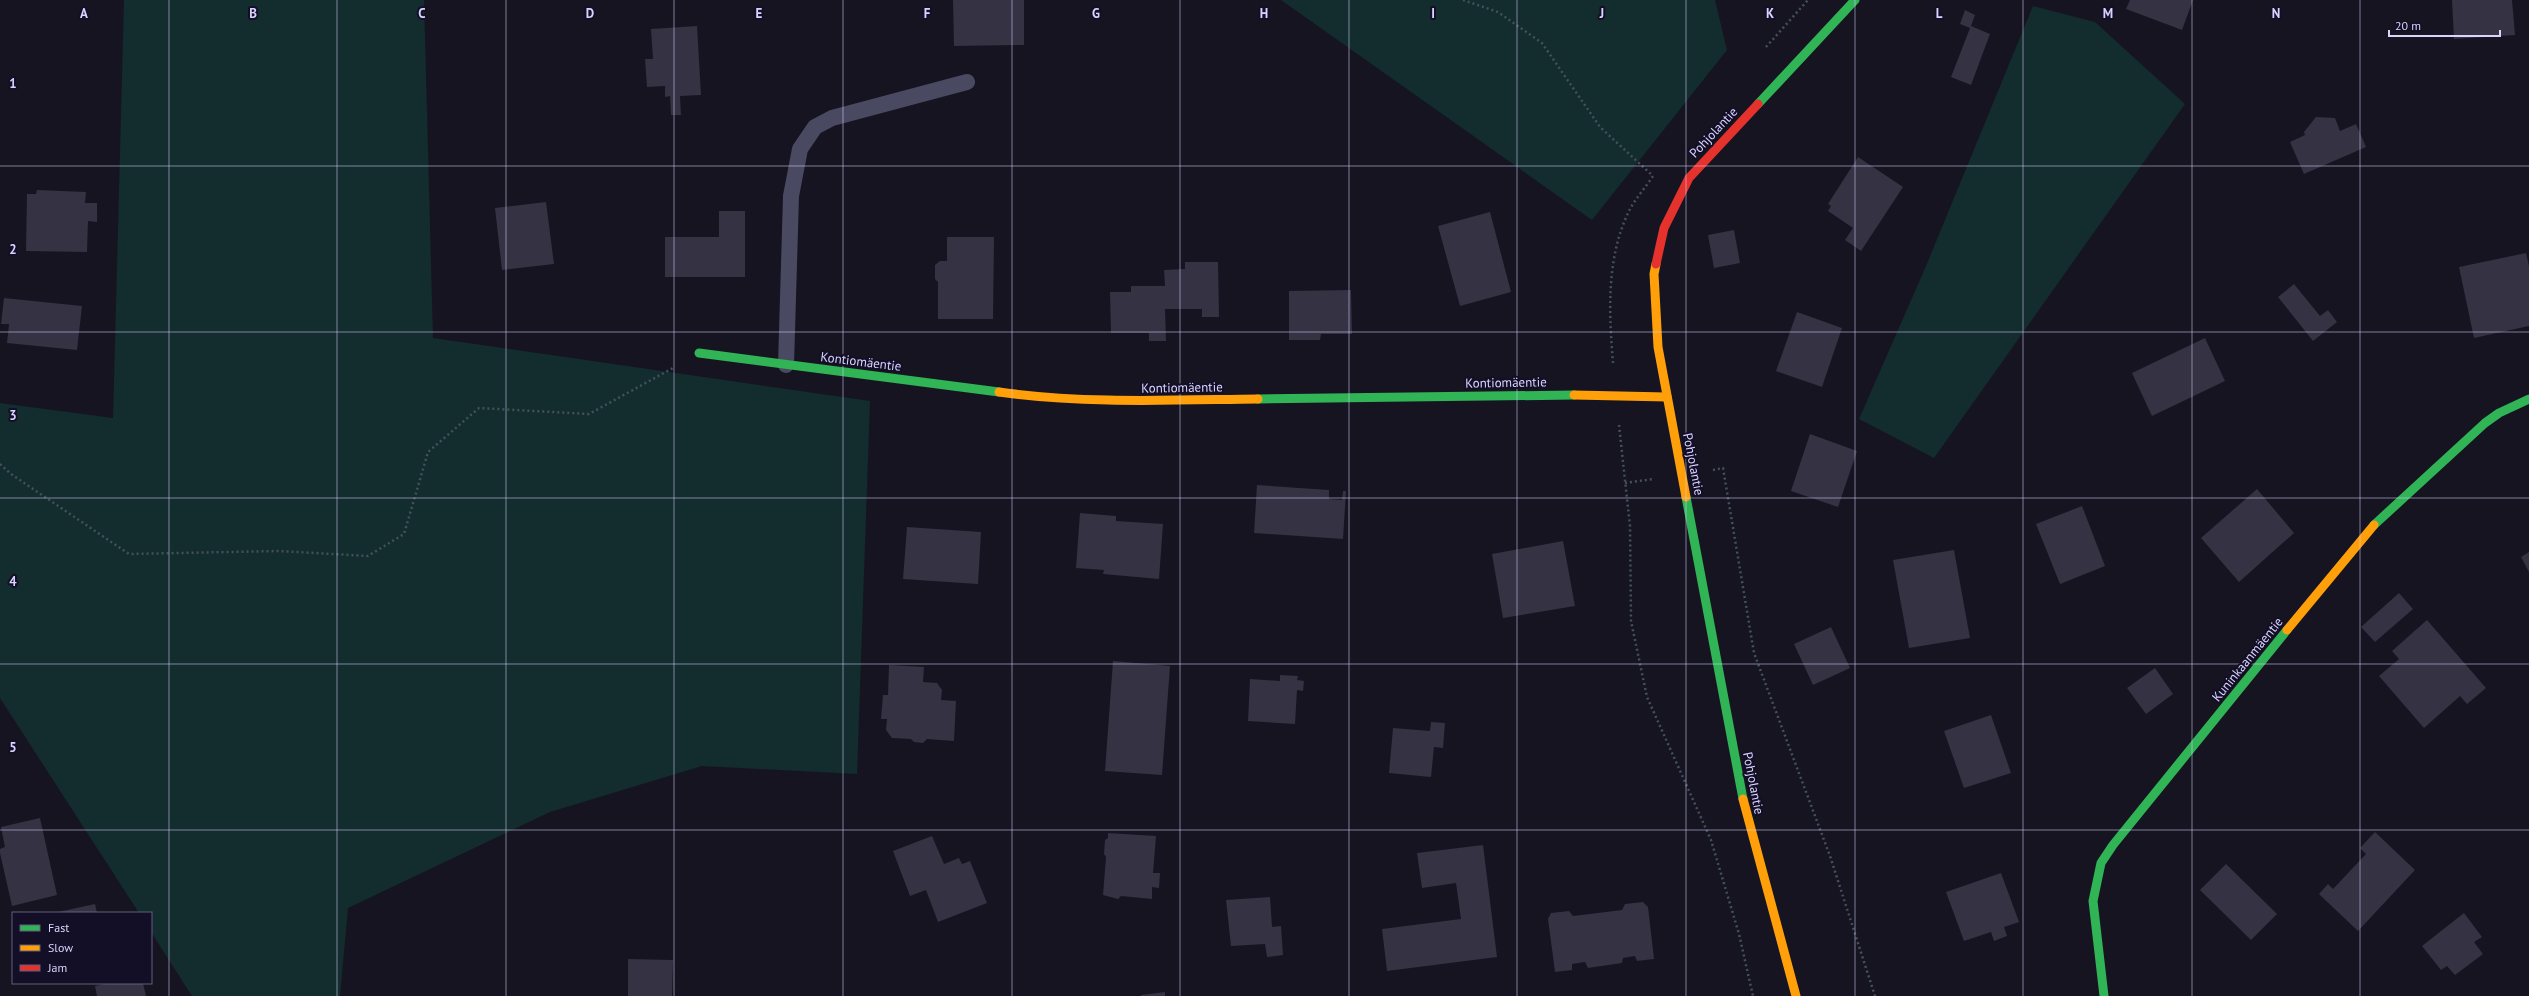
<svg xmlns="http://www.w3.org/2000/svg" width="2529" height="996" font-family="'PT Sans',sans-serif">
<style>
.green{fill:#132c2d}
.building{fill:#343243}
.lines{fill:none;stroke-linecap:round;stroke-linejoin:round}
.path{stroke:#44505f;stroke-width:2.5;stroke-dasharray:2 3;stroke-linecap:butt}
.lane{stroke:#4a4962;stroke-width:16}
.fast{stroke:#30b455;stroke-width:9}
.slow{stroke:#ff9f0a;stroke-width:9}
.jam{stroke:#e5322d;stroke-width:9}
.grid{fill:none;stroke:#d9d4ff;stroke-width:1;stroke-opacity:0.55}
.labels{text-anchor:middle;stroke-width:4;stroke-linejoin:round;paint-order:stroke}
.street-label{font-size:13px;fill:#d9d4ff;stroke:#130f26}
.grid-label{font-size:13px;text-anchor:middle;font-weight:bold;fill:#d9d4ff;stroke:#130f26;stroke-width:4;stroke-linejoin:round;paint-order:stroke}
</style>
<rect width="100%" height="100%" fill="#161421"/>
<g class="green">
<polygon points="124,0 424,0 433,338 870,401 857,774 702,766 550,812 348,908 340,996 192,996 151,932 151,913 139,913 0,698 0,403 113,418"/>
<polygon points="1281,0 1715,0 1727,50 1592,220"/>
<polygon points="2033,6 2095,22 2185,104 1934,458 1859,419 1926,266"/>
</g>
<g class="building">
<polygon points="953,0 1024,0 1024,45 954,46"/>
<polygon points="2130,0 2193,0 2182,30 2126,9"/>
<polygon points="2452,0 2512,0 2515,35 2454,39"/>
<polygon points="1965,10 1975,15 1971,26 1990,34 1971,85 1951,77 1970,28 1960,24"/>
<polygon points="697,26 701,95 680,96 681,115 671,115 670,96 665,97 665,86 647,87 645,59 653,59 651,29"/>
<polygon points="2316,117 2335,118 2340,131 2356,124 2366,147 2304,174 2290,142 2305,135 2304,132"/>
<polygon points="1858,157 1903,187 1861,251 1845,240 1853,228 1828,211 1831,206 1828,204"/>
<polygon points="37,190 86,192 85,203 97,203 97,222 88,221 87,252 26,251 27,194 36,194"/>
<polygon points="546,202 554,264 502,270 495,208"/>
<polygon points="719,211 745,211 745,277 665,277 665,237 719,237"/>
<polygon points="1490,212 1511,292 1460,306 1438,226"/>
<polygon points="1734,230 1740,263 1714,268 1708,235"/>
<polygon points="947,237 994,237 993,319 938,319 938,282 935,279 935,265 940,261 947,261"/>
<polygon points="2526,253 2529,266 2529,326 2474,338 2459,267"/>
<polygon points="1185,262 1218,262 1219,317 1202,317 1202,309 1165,309 1166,341 1149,341 1149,333 1111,333 1110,292 1131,292 1131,286 1165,286 1164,270 1185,269"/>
<polygon points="2294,284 2320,316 2328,310 2337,322 2313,341 2278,297"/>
<polygon points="1351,290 1352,334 1321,334 1320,340 1289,340 1289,291"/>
<polygon points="4,298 82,306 77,350 7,343 9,324 1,324"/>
<polygon points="1797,312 1842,328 1822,387 1776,371"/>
<polygon points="2205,338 2225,381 2152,416 2132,373"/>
<polygon points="1810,434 1857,451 1838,507 1791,491"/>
<polygon points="1257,485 1329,490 1329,499 1342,500 1343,491 1346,491 1343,539 1254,533"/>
<polygon points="2257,489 2294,533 2239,582 2201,538"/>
<polygon points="2082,506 2105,566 2060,584 2036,524"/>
<polygon points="1080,513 1116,516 1116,521 1163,524 1159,579 1103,574 1104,570 1076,568"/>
<polygon points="907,527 981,532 978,584 903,579"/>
<polygon points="1563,541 1575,606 1503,618 1492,554"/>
<polygon points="1954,550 1970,638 1909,648 1893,560"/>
<polygon points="2529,552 2529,572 2521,557"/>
<polygon points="2399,593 2413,609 2375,642 2361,627"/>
<polygon points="2427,620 2486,688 2467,704 2460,696 2424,728 2379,676 2399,659 2392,651"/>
<polygon points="1831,627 1850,668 1813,685 1794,644"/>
<polygon points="1113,661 1170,666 1162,775 1105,771"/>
<polygon points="889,665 924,667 923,682 937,683 942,690 941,700 956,701 954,741 927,739 923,743 914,742 911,739 892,738 886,730 887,719 881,719 883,695 888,695"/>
<polygon points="2155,668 2173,694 2146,714 2127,688"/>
<polygon points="1280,675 1298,676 1297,680 1304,681 1303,691 1297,690 1295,724 1248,721 1250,679 1280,681"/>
<polygon points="1991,715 2011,773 1964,788 1944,731"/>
<polygon points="1431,722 1445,723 1443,748 1434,747 1431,777 1389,773 1393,728 1430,731"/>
<polygon points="40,818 57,895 12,906 0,853 0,849 5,847 1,827"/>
<polygon points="2375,832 2415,870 2358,931 2319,894 2328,884 2333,889 2366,854 2360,848"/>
<polygon points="1108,833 1156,836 1153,873 1160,873 1159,888 1152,887 1152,899 1121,896 1118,899 1103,895 1106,857 1104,854 1105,840 1108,838"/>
<polygon points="932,836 944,864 959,858 962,864 970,861 987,903 938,922 926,890 910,896 893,851"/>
<polygon points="1483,845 1497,957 1387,971 1382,929 1461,919 1456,883 1422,888 1417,853"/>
<polygon points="2226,864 2277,914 2251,940 2200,890"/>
<polygon points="2001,873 2019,922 2004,927 2007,936 1994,941 1991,932 1964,941 1946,892"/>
<polygon points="1270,897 1272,927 1281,926 1283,955 1267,957 1265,944 1231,946 1226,900"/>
<polygon points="1643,902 1648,907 1654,959 1637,961 1635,956 1623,958 1622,963 1588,968 1585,962 1572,964 1572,970 1555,972 1548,919 1551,913 1569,911 1573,916 1622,910 1625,904"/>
<polygon points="95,904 97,913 58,913 58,912"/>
<polygon points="2464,913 2482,937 2474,942 2483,954 2455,975 2447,966 2441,970 2422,946"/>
<polygon points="628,959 673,960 672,996 628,996"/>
<polygon points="109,983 143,983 146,996 97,996 95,986"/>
<polygon points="1165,992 1165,996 1141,996 1141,995"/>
</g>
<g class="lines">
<g class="path">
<polyline points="1463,0 1498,12 1542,43 1600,127 1653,176"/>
<polyline points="1766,47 1808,0"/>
<path d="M1613,363C1609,313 1606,258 1629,211C1635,199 1646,187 1653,176"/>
<polyline points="1619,425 1630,526 1631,621 1647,697 1711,840 1739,934 1753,996"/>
<polyline points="0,464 11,474 129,554 279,551 368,556 404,534 428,452 479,408 589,414 673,368"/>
<polyline points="1713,470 1723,468 1754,653 1830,856 1875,996"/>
<polyline points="1625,483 1653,479"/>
</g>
<polyline class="lane" points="786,365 791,196 800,149 815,127 832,118 967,82"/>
<g class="fast">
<polyline points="1758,104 1855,0"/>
<polyline points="699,353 999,392"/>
<polyline points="1258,399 1574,395"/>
<polyline points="1686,497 1743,799"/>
<polyline points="2374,525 2485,423 2499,413 2529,399"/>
<polyline points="2104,996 2093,901 2101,863 2113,845 2287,630"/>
</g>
<g class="slow">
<polyline points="1656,264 1654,274 1658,347 1686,497"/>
<path d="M999,392C1085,404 1172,400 1258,399"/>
<polyline points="1574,395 1667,397"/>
<polyline points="2287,630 2374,525"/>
<polyline points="1743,799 1796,996"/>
</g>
<polyline class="jam" points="1656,264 1664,228 1689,178 1758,104"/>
</g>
<path class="grid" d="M169,0V996M337,0V996M506,0V996M674,0V996M843,0V996M1012,0V996M1180,0V996M1349,0V996M1517,0V996M1686,0V996M1855,0V996M2023,0V996M2192,0V996M2360,0V996M0,166H2529M0,332H2529M0,498H2529M0,664H2529M0,830H2529"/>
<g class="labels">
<g class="street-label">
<text transform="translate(1713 132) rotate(-47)" y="5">Pohjolantie</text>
<text transform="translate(861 361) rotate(7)" y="5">Kontiomäentie</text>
<text transform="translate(1506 382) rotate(-1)" y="5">Kontiomäentie</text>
<text transform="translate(1182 387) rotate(-1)" y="5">Kontiomäentie</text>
<text transform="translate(1694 464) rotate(79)" y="5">Pohjolantie</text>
<text transform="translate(2247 659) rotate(-51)" y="5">Kuninkaanmäentie</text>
<text transform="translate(1754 783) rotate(79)" y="5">Pohjolantie</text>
</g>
</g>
<g class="grid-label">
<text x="84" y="18">A</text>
<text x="253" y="18">B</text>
<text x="422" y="18">C</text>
<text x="590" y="18">D</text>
<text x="759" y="18">E</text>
<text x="927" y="18">F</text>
<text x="1096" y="18">G</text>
<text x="1264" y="18">H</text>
<text x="1433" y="18">I</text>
<text x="1602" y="18">J</text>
<text x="1770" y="18">K</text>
<text x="1939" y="18">L</text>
<text x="2108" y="18">M</text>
<text x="2276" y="18">N</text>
<text x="13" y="88">1</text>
<text x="13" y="254">2</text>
<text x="13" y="420">3</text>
<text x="13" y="586">4</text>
<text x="13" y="752">5</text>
</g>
<rect x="12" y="912" width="140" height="72" fill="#130f26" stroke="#625e7d"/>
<rect x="20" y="925" width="20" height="6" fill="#30b455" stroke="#625e7d"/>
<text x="48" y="932" font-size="12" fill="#d9d4ff">Fast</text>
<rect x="20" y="945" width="20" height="6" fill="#ff9f0a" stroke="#625e7d"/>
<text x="48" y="952" font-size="12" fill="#d9d4ff">Slow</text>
<rect x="20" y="965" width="20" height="6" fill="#e5322d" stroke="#625e7d"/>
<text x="48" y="972" font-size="12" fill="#d9d4ff">Jam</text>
<path d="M2389 30v6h111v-6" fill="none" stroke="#d9d4ff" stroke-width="2"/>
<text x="2395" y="30" font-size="12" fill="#d9d4ff" stroke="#130f26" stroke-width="3" paint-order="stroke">20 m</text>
</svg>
